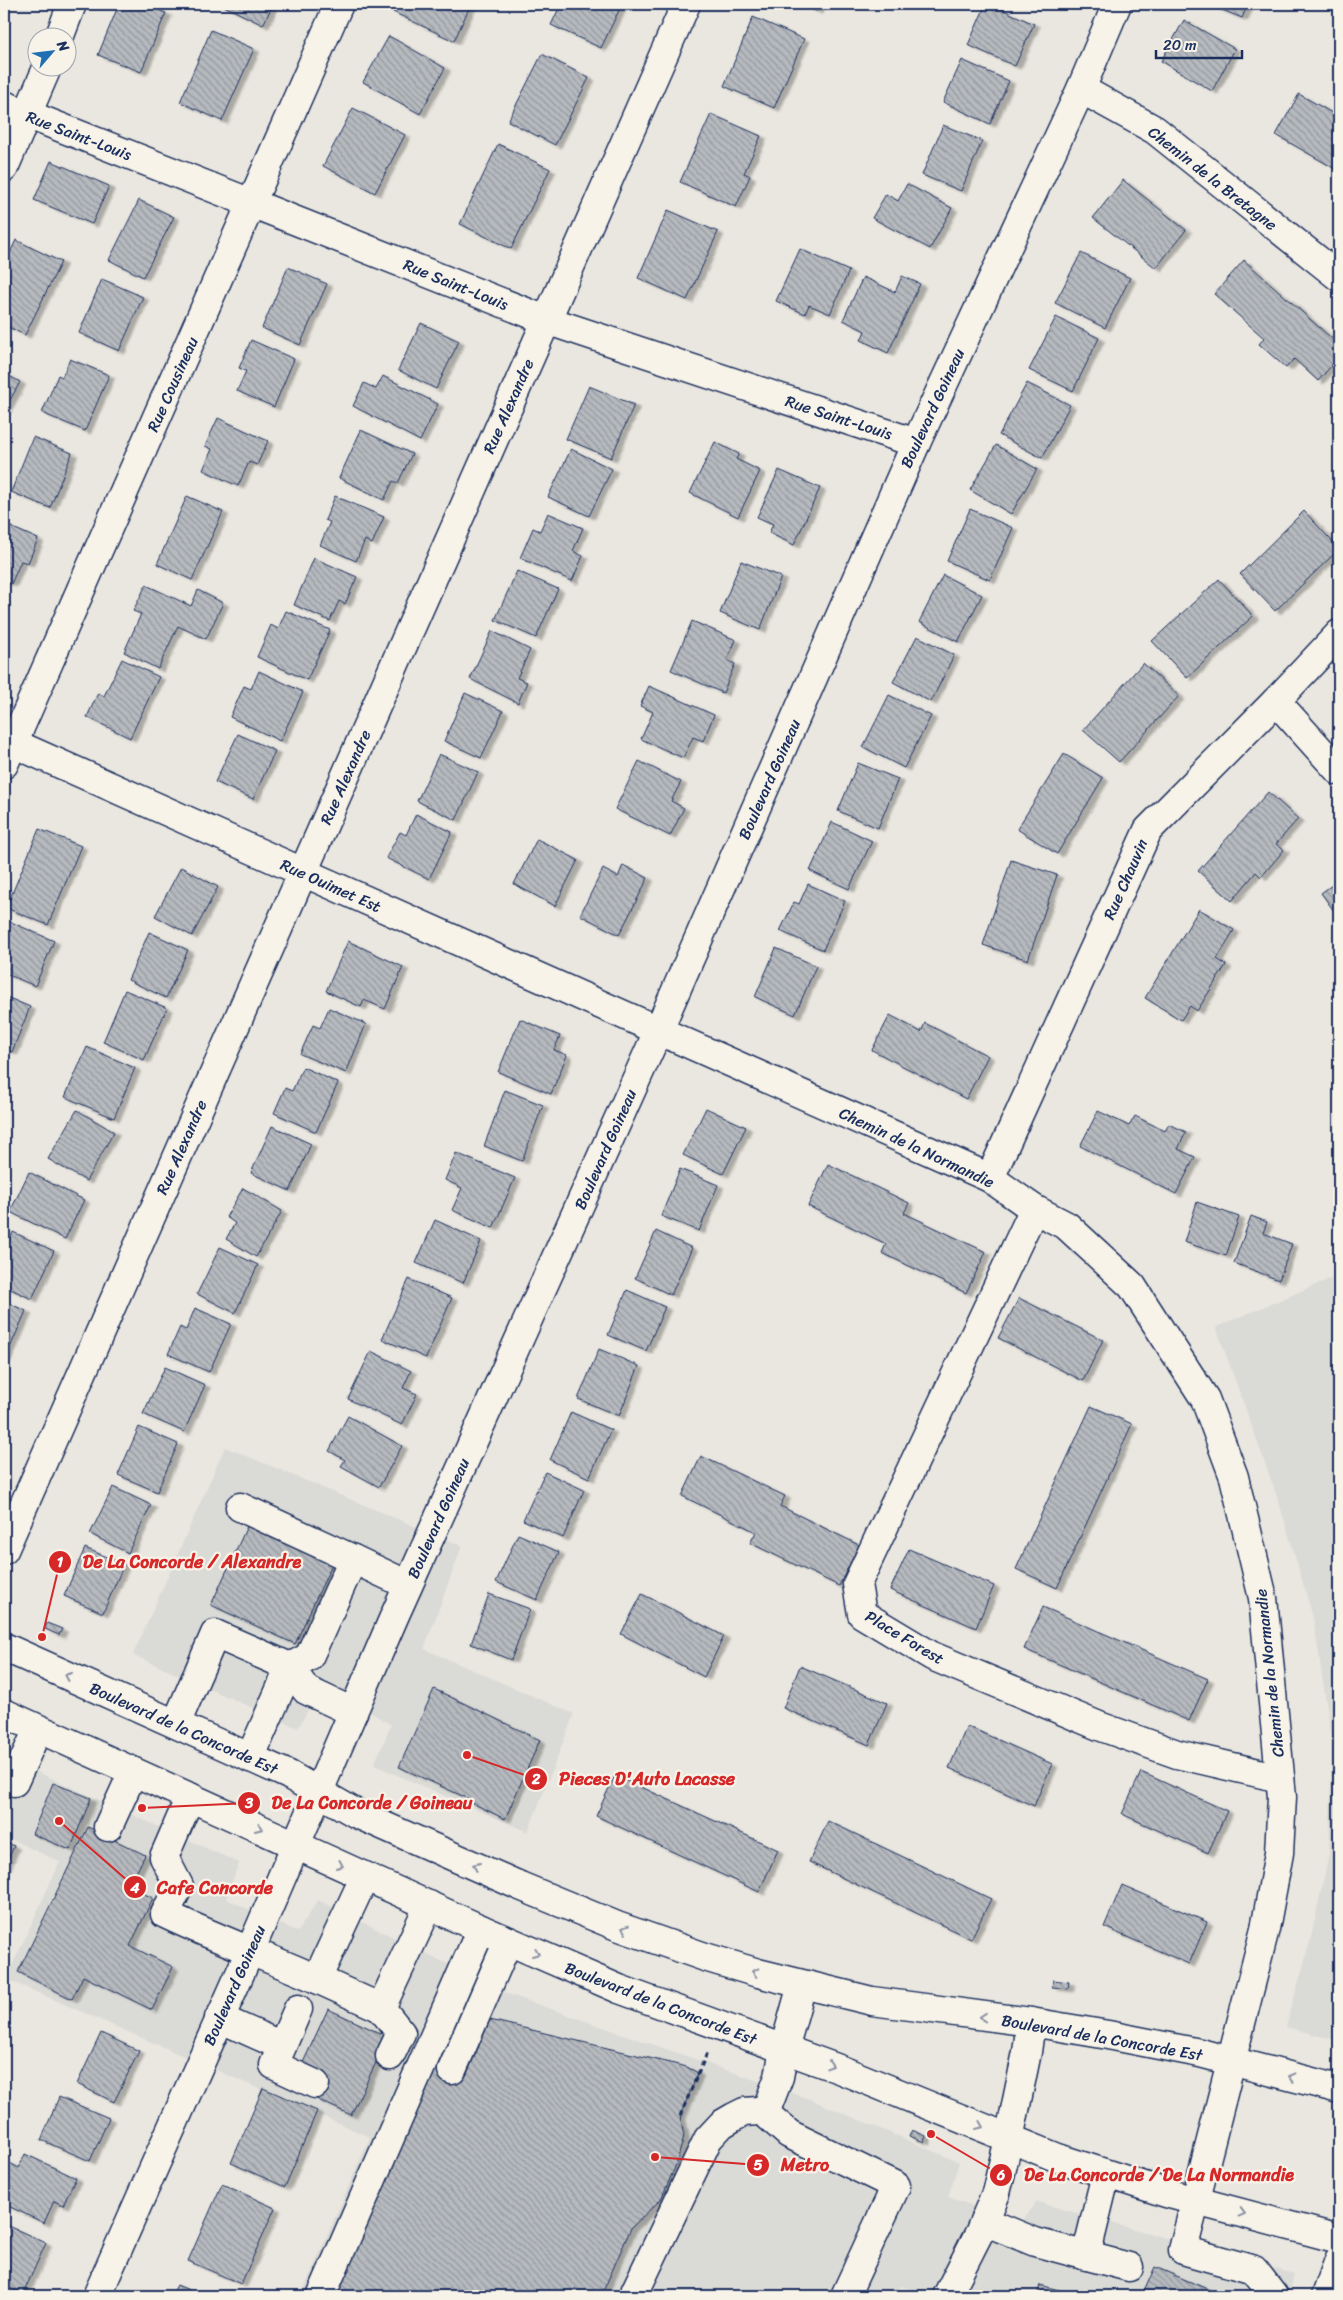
<svg xmlns="http://www.w3.org/2000/svg" width="1343" height="2300" font-family="Sriracha,sans-serif">
<style>
.built{fill:#dadad6}
.building{fill:url(#building-back-hatch);stroke:#1b2f5e;filter:url(#shadow)}
.lines{fill:none;stroke-linecap:round;stroke-linejoin:round}
.minor-casing{stroke:#1b2f5e;stroke-width:31}
.path{stroke:#1b2f5e;stroke-width:3;stroke-dasharray:5 4;stroke-linecap:butt}
.minor{stroke:#f7f3e8;stroke-width:28}
.oneway{stroke:#8991a3}
.labels{text-anchor:middle;stroke-width:4.5;stroke-linejoin:round;paint-order:stroke}
.street-label{font-size:16px;fill:#1b2f5e;stroke:#f7f3e8}
.leader{fill:none;stroke:#d62828;stroke-width:2}
.callout-dot{fill:#d62828;stroke:#f7f3e8;stroke-width:2}
.mark-label{font-size:15px;text-anchor:middle;font-weight:bold;fill:#fff}
.callout-label{font-size:18px;text-anchor:middle;font-weight:bold;fill:#d62828;stroke:#f7f3e8;stroke-width:4.5;stroke-linejoin:round;paint-order:stroke}
</style>
<defs>
<pattern id="building-back-hatch" width="6" height="6" patternUnits="userSpaceOnUse" patternTransform="scale(1.25)"><rect width="6" height="6" fill="#b6babf"/><path d="M-1 5l2 2M0 0l6 6M5-1l2 2" fill="none" stroke="#93989e"/></pattern>
<filter id="shadow"><feDropShadow dx="5.5" dy="3" stdDeviation="1" flood-color="#0004"/></filter>
</defs>
<rect width="100%" height="100%" fill="#eae7e0"/>
<filter id="ink" filterUnits="userSpaceOnUse"><feTurbulence type="fractalNoise" baseFrequency=".02" numOctaves="2"/><feDisplacementMap in="SourceGraphic" scale="10" xChannelSelector="R" yChannelSelector="G"/><feConvolveMatrix kernelMatrix="1 2 1 2 8 2 1 2 1" color-interpolation-filters="sRGB"/></filter>
<g filter="url(#ink)">
<g class="built">
<polygon points="1339,1275 1339,2041 1286,2027 1310,1942 1329,1854 1332,1739 1313,1617 1278,1499 1216,1327"/>
<polygon points="225,1447 462,1546 424,1649 574,1714 528,1832 374,1765 391,1725 323,1683 298,1728 133,1655"/>
<polygon points="4,1757 239,1863 226,1899 298,1932 318,1900 508,1994 812,2100 959,2162 948,2197 1021,2223 1037,2202 1294,2274 1289,2296 929,2296 901,2286 895,2296 301,2296 370,2137 6,1979 60,1862 4,1836"/>
</g>
<g class="building">
<polygon points="119,4 143,4 166,13 141,72 98,55"/>
<polygon points="220,4 273,4 263,25"/>
<polygon points="397,4 471,4 454,41 393,12"/>
<polygon points="561,4 622,4 601,48 551,25"/>
<polygon points="800,4 820,4 817,11"/>
<polygon points="986,4 990,4 1034,24 1015,66 968,45"/>
<polygon points="1208,4 1248,4 1242,18"/>
<polygon points="753,17 804,39 774,108 724,86"/>
<polygon points="1184,20 1235,49 1212,91 1161,61"/>
<polygon points="211,30 254,49 222,121 180,102"/>
<polygon points="389,36 445,68 420,114 363,82"/>
<polygon points="542,54 589,78 555,145 508,121"/>
<polygon points="962,60 1009,81 990,124 943,102"/>
<polygon points="1299,94 1339,117 1339,171 1276,135"/>
<polygon points="353,108 405,135 375,193 323,166"/>
<polygon points="711,114 761,136 744,173 750,176 736,207 680,182"/>
<polygon points="943,125 982,141 961,191 922,175"/>
<polygon points="498,144 550,169 511,249 460,224"/>
<polygon points="51,161 109,186 92,224 34,200"/>
<polygon points="1123,180 1186,230 1156,268 1093,218"/>
<polygon points="907,184 952,208 930,249 872,218 886,194 898,201"/>
<polygon points="139,200 174,217 143,277 109,260"/>
<polygon points="668,210 718,232 687,300 638,278"/>
<polygon points="16,240 61,262 25,335 4,325 4,266"/>
<polygon points="800,249 849,271 830,314 809,305 805,314 776,301"/>
<polygon points="1081,253 1130,278 1105,328 1055,303"/>
<polygon points="1244,260 1339,345 1339,357 1318,381 1294,359 1286,368 1259,344 1264,338 1214,294"/>
<polygon points="288,267 327,284 300,345 262,328"/>
<polygon points="902,276 920,284 888,353 861,340 865,331 843,320 863,277 895,292"/>
<polygon points="102,279 143,297 119,351 79,333"/>
<polygon points="1056,317 1099,338 1073,391 1029,370"/>
<polygon points="421,323 459,341 436,389 398,370"/>
<polygon points="251,340 294,359 274,407 237,391 246,371 239,368"/>
<polygon points="70,359 109,375 85,431 42,413 58,375 62,377"/>
<polygon points="4,373 20,382 4,411"/>
<polygon points="383,376 438,404 420,441 353,406 364,383 376,389"/>
<polygon points="1027,383 1070,405 1042,458 999,435"/>
<polygon points="589,386 634,405 611,458 566,439"/>
<polygon points="218,418 268,441 257,465 249,462 238,486 203,470 212,449 205,446"/>
<polygon points="361,430 412,454 398,483 393,481 384,500 339,478"/>
<polygon points="33,437 72,453 50,508 11,492"/>
<polygon points="715,442 739,454 736,459 760,471 738,517 690,493"/>
<polygon points="996,445 1037,469 1011,514 970,490"/>
<polygon points="571,449 612,469 589,516 548,497"/>
<polygon points="779,470 820,488 794,545 769,533 773,524 757,517"/>
<polygon points="187,496 223,512 192,580 157,564"/>
<polygon points="335,496 384,517 372,544 365,540 356,561 320,545 330,522 325,520"/>
<polygon points="970,509 1013,528 990,580 947,561"/>
<polygon points="1304,511 1339,549 1275,611 1240,574"/>
<polygon points="548,513 583,528 573,551 583,556 572,581 520,558 533,528 540,531"/>
<polygon points="4,524 38,539 28,563 21,561 11,584 4,581"/>
<polygon points="314,558 357,577 345,604 339,601 330,621 294,605"/>
<polygon points="741,561 781,577 760,630 720,613"/>
<polygon points="517,571 558,589 536,638 495,620"/>
<polygon points="943,575 982,595 958,642 919,622"/>
<polygon points="1219,579 1253,616 1187,678 1152,641"/>
<polygon points="146,585 191,606 198,590 223,603 206,639 178,626 158,669 124,652 141,614 133,611"/>
<polygon points="286,611 330,630 307,680 257,657 271,625 278,629"/>
<polygon points="692,621 736,640 727,660 735,664 723,693 671,670"/>
<polygon points="492,631 530,650 517,678 527,682 518,703 470,679"/>
<polygon points="917,636 954,655 931,702 893,682"/>
<polygon points="122,659 159,677 130,738 87,717 98,693 104,696"/>
<polygon points="1143,663 1179,696 1119,762 1083,730"/>
<polygon points="259,671 303,692 280,741 230,717 244,686 251,689"/>
<polygon points="649,686 714,715 703,741 693,737 683,758 641,739 653,712 640,706"/>
<polygon points="465,693 503,711 481,758 444,741"/>
<polygon points="889,695 931,716 904,768 863,747"/>
<polygon points="238,734 275,751 253,799 215,782"/>
<polygon points="439,754 478,772 456,820 417,801"/>
<polygon points="1064,754 1103,778 1057,854 1017,829"/>
<polygon points="639,761 681,782 671,801 684,808 670,836 615,809"/>
<polygon points="858,763 898,779 878,828 838,811"/>
<polygon points="1268,792 1298,819 1276,844 1284,850 1261,877 1256,872 1232,901 1198,871"/>
<polygon points="416,814 452,832 429,879 386,858 400,832 406,835"/>
<polygon points="832,822 872,841 849,889 810,871"/>
<polygon points="39,829 81,846 48,925 6,908"/>
<polygon points="537,839 578,860 555,906 514,884"/>
<polygon points="1011,860 1057,875 1028,960 983,945"/>
<polygon points="623,865 648,878 619,935 580,915 603,869 618,877"/>
<polygon points="181,867 218,887 192,936 155,916"/>
<polygon points="1339,880 1339,918 1321,893"/>
<polygon points="808,884 845,901 823,950 780,931 794,902 799,904"/>
<polygon points="1199,909 1234,930 1217,959 1226,965 1197,1011 1190,1006 1181,1020 1145,998"/>
<polygon points="4,919 54,941 35,986 4,973"/>
<polygon points="149,932 188,950 166,998 128,980"/>
<polygon points="348,941 403,967 385,1009 364,1000 361,1007 326,991"/>
<polygon points="776,948 816,966 795,1015 755,997"/>
<polygon points="125,990 167,1008 144,1060 103,1042"/>
<polygon points="4,996 30,1007 12,1052 4,1048"/>
<polygon points="329,1008 366,1024 346,1073 300,1054 313,1025 320,1028"/>
<polygon points="890,1015 921,1032 925,1023 988,1056 966,1099 872,1050"/>
<polygon points="520,1019 560,1036 554,1050 567,1055 551,1094 498,1072"/>
<polygon points="87,1047 135,1068 114,1118 65,1097"/>
<polygon points="303,1067 338,1083 316,1132 274,1113 285,1088 292,1091"/>
<polygon points="505,1090 543,1105 522,1161 484,1146"/>
<polygon points="706,1108 746,1127 723,1174 683,1155"/>
<polygon points="77,1110 114,1132 86,1181 48,1159"/>
<polygon points="1098,1111 1129,1126 1135,1116 1165,1131 1169,1124 1186,1132 1178,1149 1195,1157 1176,1194 1080,1146"/>
<polygon points="272,1126 311,1144 290,1191 251,1173"/>
<polygon points="456,1153 515,1178 493,1228 452,1210 462,1188 445,1180"/>
<polygon points="828,1164 909,1203 904,1213 986,1252 966,1293 882,1253 886,1244 808,1206"/>
<polygon points="680,1169 718,1185 699,1231 661,1216"/>
<polygon points="29,1172 84,1200 65,1239 10,1212"/>
<polygon points="243,1188 282,1211 256,1257 226,1239 235,1223 226,1217"/>
<polygon points="1197,1202 1239,1217 1226,1256 1184,1242"/>
<polygon points="1251,1216 1267,1222 1263,1233 1292,1244 1279,1280 1234,1263"/>
<polygon points="435,1220 481,1241 463,1283 416,1263"/>
<polygon points="656,1231 692,1248 671,1295 635,1278"/>
<polygon points="13,1232 54,1251 32,1299 4,1286 4,1252"/>
<polygon points="220,1247 258,1265 235,1313 197,1294"/>
<polygon points="409,1279 452,1298 426,1358 382,1339"/>
<polygon points="627,1290 665,1307 646,1351 608,1335"/>
<polygon points="1019,1298 1103,1340 1083,1381 998,1338"/>
<polygon points="4,1301 26,1311 5,1359 4,1358"/>
<polygon points="195,1308 231,1324 209,1372 168,1354 180,1327 186,1330"/>
<polygon points="599,1349 639,1366 619,1416 578,1399"/>
<polygon points="371,1351 411,1371 403,1388 417,1394 402,1425 348,1399"/>
<polygon points="165,1367 205,1385 184,1432 143,1414"/>
<polygon points="1091,1406 1132,1424 1057,1588 1016,1569"/>
<polygon points="571,1412 611,1430 589,1478 550,1460"/>
<polygon points="348,1416 402,1446 379,1487 341,1466 345,1460 329,1451"/>
<polygon points="139,1427 178,1444 157,1492 118,1475"/>
<polygon points="701,1456 785,1496 780,1506 859,1545 839,1586 750,1543 756,1532 682,1496"/>
<polygon points="545,1472 584,1490 563,1538 523,1520"/>
<polygon points="113,1487 151,1505 128,1553 90,1534"/>
<polygon points="248,1524 332,1564 295,1644 211,1605"/>
<polygon points="518,1534 559,1552 537,1600 496,1582"/>
<polygon points="85,1548 124,1564 103,1613 64,1596"/>
<polygon points="909,1549 994,1586 976,1628 890,1590"/>
<polygon points="489,1594 530,1609 511,1660 471,1644"/>
<polygon points="642,1594 724,1636 704,1677 621,1634"/>
<polygon points="1043,1607 1208,1679 1189,1721 1024,1649"/>
<polygon points="47,1623 62,1629 59,1635 45,1629"/>
<polygon points="800,1666 887,1703 869,1745 783,1708"/>
<polygon points="434,1689 540,1740 505,1819 470,1802 471,1800 399,1767"/>
<polygon points="967,1726 1052,1764 1034,1806 949,1768"/>
<polygon points="1141,1772 1227,1811 1208,1853 1122,1814"/>
<polygon points="615,1775 778,1850 759,1892 596,1816"/>
<polygon points="53,1783 91,1798 70,1850 32,1834"/>
<polygon points="828,1821 991,1899 971,1939 809,1862"/>
<polygon points="88,1827 145,1855 129,1887 153,1898 130,1946 173,1967 152,2010 83,1976 72,1999 18,1972"/>
<polygon points="4,1841 14,1846 4,1869"/>
<polygon points="1122,1885 1207,1922 1189,1964 1104,1927"/>
<polygon points="1053,1980 1069,1982 1068,1989 1052,1987"/>
<polygon points="328,2009 388,2037 351,2115 316,2099 324,2081 300,2069"/>
<polygon points="490,2020 687,2067 698,2073 680,2116 684,2136 676,2165 661,2199 631,2228 601,2296 337,2296 435,2063 466,2076"/>
<polygon points="101,2033 139,2051 114,2102 77,2084"/>
<polygon points="263,2088 317,2111 285,2187 231,2163"/>
<polygon points="59,2097 109,2118 90,2161 41,2140"/>
<polygon points="912,2130 926,2136 924,2142 909,2136"/>
<polygon points="25,2154 76,2178 63,2205 54,2201 44,2223 4,2204 4,2160 19,2168"/>
<polygon points="222,2184 275,2208 241,2284 188,2261"/>
<polygon points="9,2226 46,2243 23,2294 4,2285 4,2238"/>
<polygon points="1155,2267 1224,2296 1142,2296"/>
<polygon points="177,2285 203,2296 171,2296"/>
<polygon points="1040,2285 1082,2296 1037,2296"/>
</g>
<g class="lines">
<g class="minor-casing">
<g id="minor">
<polyline points="59,38 72,4"/>
<polyline points="1081,89 1155,130 1339,277"/>
<polyline points="4,105 546,320 916,443"/>
<polyline points="4,168 47,68"/>
<polyline points="1276,701 1339,771"/>
<polyline points="4,739 990,1178 1034,1209 1067,1226 1132,1286 1205,1399 1234,1477 1263,1598 1282,1797 1279,1853 1265,1929 1183,2250 1254,2270 1274,2296"/>
<polyline points="4,764 339,4"/>
<polyline points="990,1178 1148,830 1276,701 1339,634"/>
<polyline points="1034,1209 857,1584 862,1614 932,1656 1099,1726 1177,1754 1280,1778"/>
<polyline points="240,1507 353,1559"/>
<polyline points="4,1550 686,4"/>
<polyline points="4,1647 289,1775 357,1814 520,1886 617,1926 705,1957 758,1973 872,2001 1031,2022 1108,2035 1200,2053 1339,2089"/>
<polyline points="353,1712 306,1690 290,1667 309,1657 353,1559 408,1585"/>
<polyline points="4,1713 481,1929 619,1989 839,2069 1058,2158 1166,2193 1339,2239"/>
<polyline points="176,1724 215,1634 290,1667 250,1758"/>
<polyline points="14,1782 38,1729"/>
<path d="M190,1797L164,1857L179,1886L165,1914C215,1938 267,1957 317,1979L365,1876"/>
<polyline points="108,1827 133,1772"/>
<polyline points="317,1979 381,2008 429,1905"/>
<polyline points="381,2008 401,2033 390,2056"/>
<polyline points="298,2009 274,2065 315,2084"/>
<polyline points="219,2018 282,2046"/>
<polyline points="452,2070 508,1941"/>
<polyline points="765,2113 779,2077 784,2049 802,1985"/>
<polyline points="984,2221 1035,2242 1129,2267"/>
<polyline points="1086,2256 1106,2174"/>
<polyline points="97,2296 250,1951 394,1617 659,1029 916,443 1081,89 1117,4"/>
<polyline points="321,2296 481,1929"/>
<polyline points="633,2296 708,2139 722,2124 734,2117 744,2112 758,2111 765,2113 789,2134 896,2186 845,2296"/>
<polyline points="947,2296 980,2231 996,2193 1009,2139 1027,2052 1031,2022"/>
<polyline points="1326,2296 1339,2260"/>
</g>
</g>
<polyline class="path" points="680,2116 707,2053"/>
<use href="#minor" class="minor"/>
</g>
<defs><path id="oneway-chevron" d="M-2-3.5L2.5 0L-2 3.5" fill="none" stroke-width="1.6" stroke-linecap="round" stroke-linejoin="round" transform="scale(1.25)"/></defs>
<g class="oneway">
<use href="#oneway-chevron" transform="translate(68 1676) rotate(-156)"/>
<use href="#oneway-chevron" transform="translate(259 1828) rotate(24)"/>
<use href="#oneway-chevron" transform="translate(340 1865) rotate(24)"/>
<use href="#oneway-chevron" transform="translate(476 1866) rotate(-156)"/>
<use href="#oneway-chevron" transform="translate(625 1929) rotate(-161)"/>
<use href="#oneway-chevron" transform="translate(536 1953) rotate(24)"/>
<use href="#oneway-chevron" transform="translate(755 1972) rotate(-165)"/>
<use href="#oneway-chevron" transform="translate(983 2017) rotate(-175)"/>
<use href="#oneway-chevron" transform="translate(830 2065) rotate(19)"/>
<use href="#oneway-chevron" transform="translate(1292 2077) rotate(-166)"/>
<use href="#oneway-chevron" transform="translate(980 2126) rotate(23)"/>
<use href="#oneway-chevron" transform="translate(1242 2213) rotate(15)"/>
</g>
</g>
<g class="labels">
<g class="street-label">
<text transform="translate(79 135) rotate(21)" y="6">Rue Saint-Louis</text>
<text transform="translate(1213 178) rotate(38)" y="6">Chemin de la Bretagne</text>
<text transform="translate(456 284) rotate(22)" y="6">Rue Saint-Louis</text>
<text transform="translate(172 384) rotate(-66)" y="6">Rue Cousineau</text>
<text transform="translate(508 406) rotate(-66)" y="6">Rue Alexandre</text>
<text transform="translate(932 408) rotate(-65)" y="6">Boulevard Goineau</text>
<text transform="translate(839 417) rotate(18)" y="6">Rue Saint-Louis</text>
<text transform="translate(345 777) rotate(-66)" y="6">Rue Alexandre</text>
<text transform="translate(769 779) rotate(-66)" y="6">Boulevard Goineau</text>
<text transform="translate(1125 879) rotate(-66)" y="6">Rue Chauvin</text>
<text transform="translate(331 885) rotate(24)" y="6">Rue Ouimet Est</text>
<text transform="translate(181 1147) rotate(-66)" y="6">Rue Alexandre</text>
<text transform="translate(917 1147) rotate(25)" y="6">Chemin de la Normandie</text>
<text transform="translate(605 1149) rotate(-66)" y="6">Boulevard Goineau</text>
<text transform="translate(438 1518) rotate(-66)" y="6">Boulevard Goineau</text>
<text transform="translate(905 1637) rotate(31)" y="6">Place Forest</text>
<text transform="translate(1269 1673) rotate(-96)" y="6">Chemin de la Normandie</text>
<text transform="translate(184 1728) rotate(24)" y="6">Boulevard de la Concorde Est</text>
<text transform="translate(234 1985) rotate(-66)" y="6">Boulevard Goineau</text>
<text transform="translate(661 2003) rotate(21)" y="6">Boulevard de la Concorde Est</text>
<text transform="translate(1102 2037) rotate(10)" y="6">Boulevard de la Concorde Est</text>
</g>
</g>
<path class="leader" d="M42 1637L60 1562M467 1755L536 1779M142 1808L249 1803M59 1821L135 1887M655 2157L758 2165M931 2134L1001 2175"/>
<g class="callout-dot">
<circle cx="42" cy="1637" r="5"/>
<circle cx="467" cy="1755" r="5"/>
<circle cx="142" cy="1808" r="5"/>
<circle cx="59" cy="1821" r="5"/>
<circle cx="655" cy="2157" r="5"/>
<circle cx="931" cy="2134" r="5"/>
<circle cx="60" cy="1562" r="12"/>
<circle cx="536" cy="1779" r="12"/>
<circle cx="249" cy="1803" r="12"/>
<circle cx="135" cy="1887" r="12"/>
<circle cx="758" cy="2165" r="12"/>
<circle cx="1001" cy="2175" r="12"/>
</g>
<g class="mark-label">
<text x="60" y="1567">1</text>
<text x="536" y="1784">2</text>
<text x="249" y="1808">3</text>
<text x="135" y="1893">4</text>
<text x="758" y="2170">5</text>
<text x="1001" y="2180">6</text>
</g>
<g class="callout-label">
<text x="192" y="1568">De La Concorde / Alexandre</text>
<text x="647" y="1785">Pieces D'Auto Lacasse</text>
<text x="372" y="1809">De La Concorde / Goineau</text>
<text x="215" y="1894">Cafe Concorde</text>
<text x="805" y="2171">Metro</text>
<text x="1159" y="2181">De La Concorde / De La Normandie</text>
</g>
<rect width="1343" height="2300" fill="none" stroke="#f7f3e8" stroke-width="20"/>
<rect x="10" y="10" width="1323" height="2280" fill="none" stroke="#1b2f5e" stroke-width="2" filter="url(#ink)"/>
<g transform="translate(52 52) rotate(62)"><circle r="24" fill="#f7f3e8" stroke="#9fa5b1"/>
<path d="M0-4L9 19L0 12L-9 19Z" fill="#1f6fb2"/>
<text y="-8" font-size="14" font-weight="bold" text-anchor="middle" fill="#1b2f5e">N</text>
</g>
<path d="M1156 50v8h86v-8" fill="none" stroke="#1b2f5e" stroke-width="2.5"/>
<text x="1163" y="50" font-size="15" fill="#1b2f5e" stroke="#f7f3e8" stroke-width="4" paint-order="stroke">20 m</text>
</svg>
